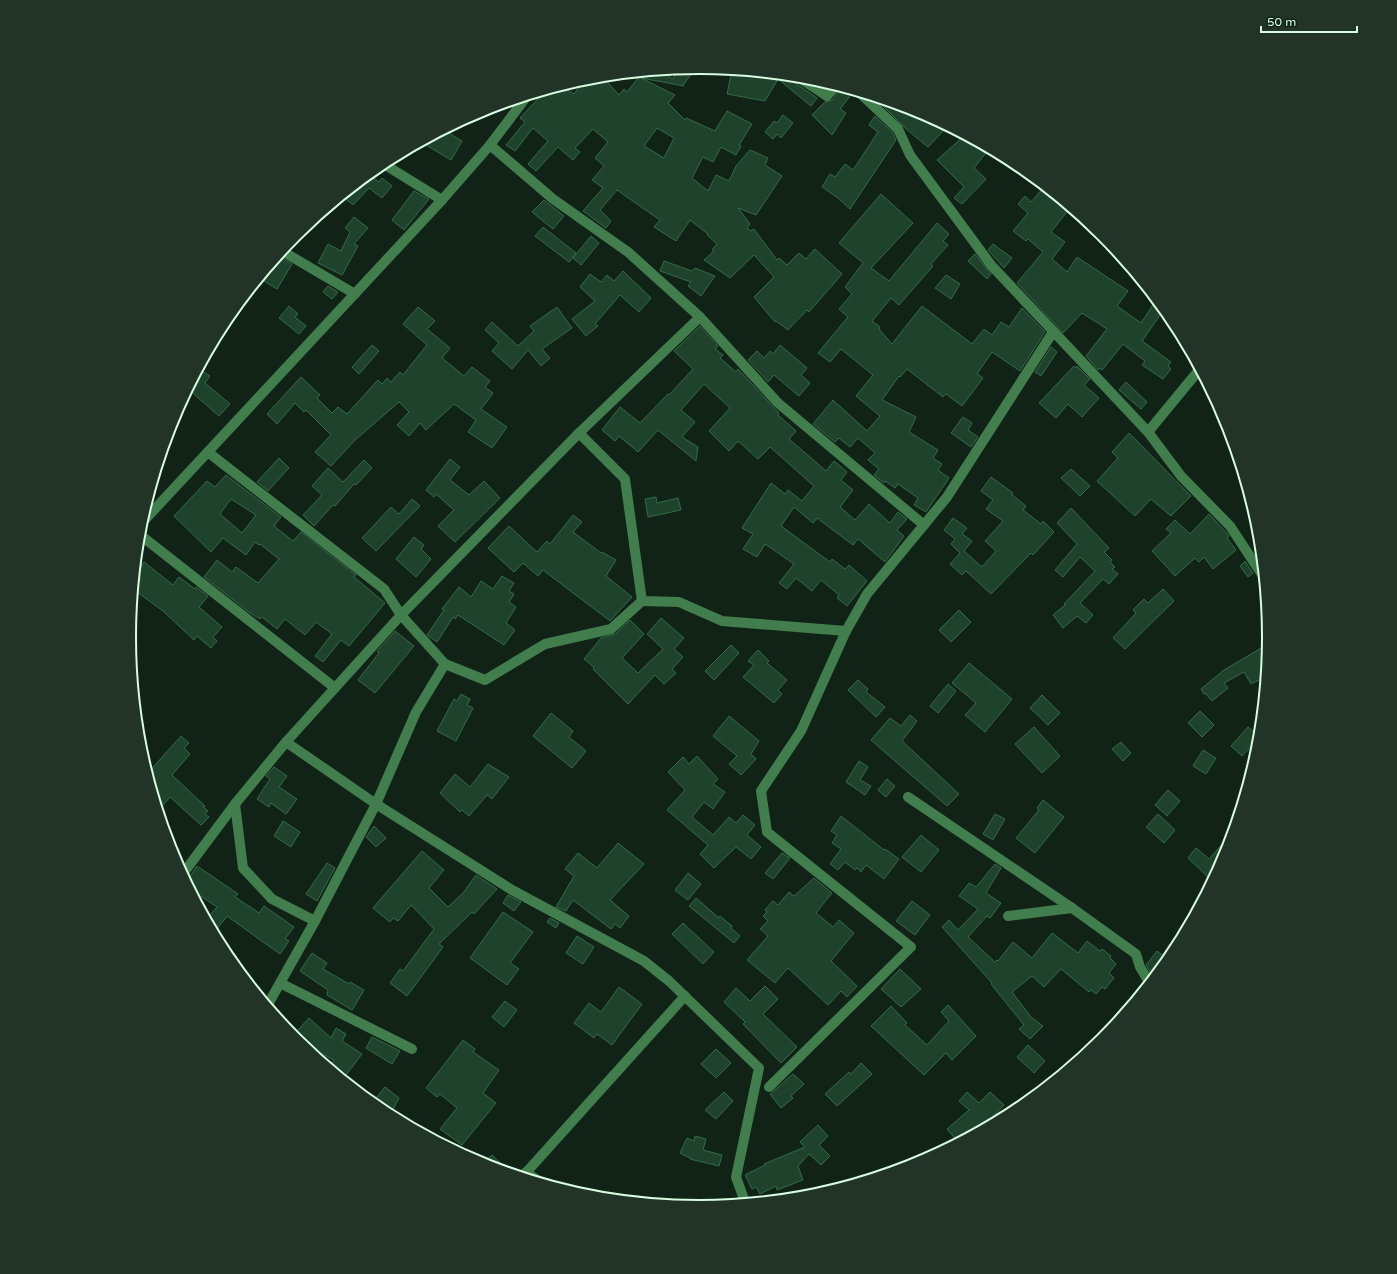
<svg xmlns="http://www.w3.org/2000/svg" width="1397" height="1274" font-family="'Varela Round',sans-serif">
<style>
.building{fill:#1f422c;stroke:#346b48;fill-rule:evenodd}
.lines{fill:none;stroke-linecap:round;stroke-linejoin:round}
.minor{stroke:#417d4d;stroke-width:10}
.rim{fill:none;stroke:#d8fbe1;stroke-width:2}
</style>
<rect width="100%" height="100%" fill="#112317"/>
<g class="building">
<path d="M697,67L683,85L684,86L641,78L675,95L668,103L685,120L686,118L715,131L727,111L752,124L739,145L741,146L736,155L721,147L713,162L703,157L692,178L708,191L716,175L729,181L736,166L750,150L768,158L765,165L782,176L756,215L738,208L750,224L747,228L751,231L754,229L777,260L779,258L787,265L799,253L806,259L815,249L842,274L809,312L807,310L788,330L776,321L775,322L754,297L774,277L754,255L730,278L704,260L714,251L712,250L717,244L707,235L708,234L690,220L676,241L654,227L660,220L617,190L600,210L611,221L606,228L583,211L603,188L592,180L604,166L595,158L608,142L593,129L575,148L580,152L573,160L558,147L536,171L528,164L548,141L533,128L515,151L506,145L525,122L520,118L545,91L561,86L574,94L585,79L602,76L619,95L624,89L627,92L638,78L631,77V74L660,71L673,79L678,69ZM657,128L674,138L664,158L644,146Z"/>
<polygon points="732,70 789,76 794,82 817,98 811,106 778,79 765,101 727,94"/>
<polygon points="842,88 854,91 840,109 846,113 832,135 812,115 825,102 832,100"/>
<polygon points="887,101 898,110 902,106 917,110 947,127 928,147 905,128 883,106"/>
<polygon points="783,115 793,123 781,138 777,134 773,139 765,132 774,121 777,123"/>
<polygon points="875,116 893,133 896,140 850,209 838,198 822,187 830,174 835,177 845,164 853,170 878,132 869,125"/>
<polygon points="444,130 462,141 451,160 421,142"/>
<polygon points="964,136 989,149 974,168 986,179 962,204 954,198 964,187 937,160"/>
<polygon points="368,174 379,182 382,178 392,186 382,198 369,188 353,205 342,196 353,187 355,188"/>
<polygon points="1044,187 1070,208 1051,232 1065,242 1052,259 1067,272 1077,257 1128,291 1117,306 1141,323 1153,305 1163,311 1142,341 1171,362 1168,366 1171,369 1163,379 1142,365 1145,361 1123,344 1102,370 1100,368 1098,370 1086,356 1107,329 1082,313 1063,333 1017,283 1043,252 1028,239 1026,241 1013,231 1028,213 1018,204 1025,196 1031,202"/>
<polygon points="414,191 429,199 404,230 392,220"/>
<polygon points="881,194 913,223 871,268 889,281 937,223 949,234 943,241 948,245 931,264 933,266 899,305 891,298 872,321 880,327 879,329 892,344 922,306 972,344 984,329 992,335 1001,322 1009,327 1022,308 1045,332 1020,371 992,352 977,374 983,378 962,406 946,394 943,397 907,369 900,377 899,376 882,400 916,417 909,432 938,450 933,458 942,464 938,470 949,478 926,512 914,505 918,498 898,484 895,488 885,481 884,483 874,475 879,469 868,460 875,453 858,438 850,447 839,438 835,442 813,424 833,400 867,431 880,416 856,396 873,375 841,349 830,362 818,353 848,317 839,309 852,294 845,287 863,263 839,243"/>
<polygon points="544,200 564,216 553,229 532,212"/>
<polygon points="354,217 368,228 354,244 358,246 342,275 318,263 328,244 341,251 350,232 345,228"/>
<polygon points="543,227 576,253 569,262 535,236"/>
<polygon points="591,236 599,243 581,265 573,258"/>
<polygon points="993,244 1012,258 1004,268 988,250"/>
<polygon points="975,254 991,274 987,279 968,261"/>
<polygon points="278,256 292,264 277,289 259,278"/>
<polygon points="664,261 692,271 695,268 715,276 701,296 688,286 691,282 660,271"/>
<polygon points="623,271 651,298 639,312 620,295 595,324 598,326 586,336 572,319 595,301 580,287 590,274 601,282 607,275 614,281"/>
<polygon points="946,275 960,284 951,299 935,288"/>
<polygon points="328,286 338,292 332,299 323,292"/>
<polygon points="289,306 298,314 295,317 306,326 299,334 279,318"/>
<polygon points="418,307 435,321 427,329 450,348 442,358 464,376 472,367 490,381 485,387 493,393 481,409 507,427 492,448 468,432 476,420 454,404 426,430 420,423 409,436 397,425 409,412 399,402 355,440 331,466 315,452 331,435 306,410 304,412 295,403 277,424 267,414 301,377 320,395 317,398 332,413 338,407 347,414 378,380 382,384 387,378 391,382 400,372 403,375 427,345 403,324"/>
<polygon points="557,307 572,328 542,349 550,358 541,366 528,350 512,369 492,351 499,343 485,330 492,322 518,346 534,331 530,326"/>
<polygon points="700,326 718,346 715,349 723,355 720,358 736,372 738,369 779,413 778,415 796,431 789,439 826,471 834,461 847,472 841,480 853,490 840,507 855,520 869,504 890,523 898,512 907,519 897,530 904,536 885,562 858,539 853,545 817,518 813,523 794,507 781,526 830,562 832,559 845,569 849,565 867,581 847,606 837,598 839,595 821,580 812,591 796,578 787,589 779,583 794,564 765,544 757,557 743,549 753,534 742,528 771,483 785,494 788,490 802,501 814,486 770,447 758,459 738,441 729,451 709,431 730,408 704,384 681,410 695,422 682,437 698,447 696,461 658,430 638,452 619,436 615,441 602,430 620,407 640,423 668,394 669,395 693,369 674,351"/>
<polygon points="372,345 379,351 359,374 352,367"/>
<polygon points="780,345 807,368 801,375 810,383 799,396 774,375 768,382 748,360 757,351 764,358 770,351 773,354"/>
<polygon points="1051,347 1057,352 1041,376 1035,372"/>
<polygon points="1074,366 1076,368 1077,366 1090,379 1084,385 1099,398 1082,417 1068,404 1056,418 1039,403"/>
<polygon points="199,369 210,376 205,383 230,404 219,416 188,389"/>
<polygon points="1126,382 1147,402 1141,409 1119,390"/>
<polygon points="963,417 972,423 968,430 978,437 971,447 951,433"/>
<polygon points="1129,433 1191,496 1171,516 1151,499 1135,516 1097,481 1118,458 1112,452"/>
<polygon points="279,458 289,468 268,491 257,482"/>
<polygon points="450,459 460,467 450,480 469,495 484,481 500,498 455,542 438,526 454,510 436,494 434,497 426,490"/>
<polygon points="364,460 372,468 356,485 354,484 335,506 333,505 314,526 303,515 322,495 312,486 328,468 343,482"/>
<polygon points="1071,469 1090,486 1080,496 1061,478"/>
<path d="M226,475L281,517L274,526L293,541L301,532L356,575L354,577L385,603L349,646L341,640L323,662L315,656L332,634L316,622L305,635L285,619L277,629L262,617L260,619L250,613L204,577L217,560L232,572L236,567L258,583L279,559L260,544L259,545L255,542L246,555L223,538L211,552L174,516L207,481L215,487ZM231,499L256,515L242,533L220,514Z"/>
<polygon points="991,477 1013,493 1012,495 1026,506 1023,510 1041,524 1043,521 1054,532 1033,555 1031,553 991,594 966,571 962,575 950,564 960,553 951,544 955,539 944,530 953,518 967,528 962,534 972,541 964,551 982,567 996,551 985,541 1003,521 986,509 993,500 981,491"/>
<polygon points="656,497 657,503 678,498 681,510 648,517 645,499"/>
<polygon points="412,499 420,506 376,551 362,538 391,507 399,514"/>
<polygon points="1071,508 1109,548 1104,552 1112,560 1110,562 1115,567 1112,569 1118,574 1109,584 1103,579 1080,603 1093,615 1086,623 1077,616 1063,628 1053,615 1065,605 1064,604 1095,571 1080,557 1063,577 1055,570 1077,544 1057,523"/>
<polygon points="1209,514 1227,533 1229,536 1227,538 1236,550 1213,569 1204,557 1199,562 1195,558 1175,576 1152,551 1171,533 1166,529 1175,520 1190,534"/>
<polygon points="573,515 582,522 573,532 601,553 602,552 616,560 606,576 632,597 610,621 543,570 538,576 523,563 514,572 488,548 509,526 537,552 547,541 550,544"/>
<polygon points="414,537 424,545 421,549 431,559 416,577 396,559"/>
<polygon points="1260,547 1261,561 1255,552"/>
<polygon points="1245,561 1253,573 1248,577 1240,566"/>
<polygon points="144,562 173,585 179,577 195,589 196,587 208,596 199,607 222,627 213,637 217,641 211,648 197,636 194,640 163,611 133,589 141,579 135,575"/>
<polygon points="502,576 514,583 509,591 514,594 509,602 516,607 506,623 515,630 504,645 458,615 455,619 453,617 437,642 427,635 444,610 442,609 459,587 471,597 481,581 493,589"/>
<polygon points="1163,589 1174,601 1125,649 1113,638 1136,613 1133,610 1144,599 1148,603"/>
<polygon points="959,610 971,622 951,642 939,630"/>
<polygon points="661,618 684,638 674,649 683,657 672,669 676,673 664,684 655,675 628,704 593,669 594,667 584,659 601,638 615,634 630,620 644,634 622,658 638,673 663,649 647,634"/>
<polygon points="395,631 414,646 375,693 358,680 379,653 377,651"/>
<polygon points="1268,644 1265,677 1251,684 1244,672 1224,683 1228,688 1212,701 1205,693 1204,694 1201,689 1224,670"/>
<polygon points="731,645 739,653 714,680 705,671"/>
<polygon points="758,650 769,661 767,663 787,680 778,690 782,694 774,703 743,677 754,665 748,661"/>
<polygon points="969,663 1012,699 985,732 965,715 976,703 952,683"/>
<polygon points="858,680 868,689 866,692 885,707 876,717 848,690"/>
<polygon points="948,684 956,691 938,713 930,706"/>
<polygon points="461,694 470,699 467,705 473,708 456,741 437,731 454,699 457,701"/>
<polygon points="1042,695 1060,713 1048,725 1030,708"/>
<polygon points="1200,711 1214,725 1202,737 1188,723"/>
<polygon points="551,713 573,731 569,737 586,751 572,768 533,736"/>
<polygon points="910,715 917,721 902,741 959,794 947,806 871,740 890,718 901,726"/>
<polygon points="729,716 759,741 751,754 756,759 741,775 729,764 737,756 713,736"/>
<polygon points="1034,727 1060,756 1042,773 1015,744"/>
<polygon points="1248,727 1259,736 1258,739 1242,756 1231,746"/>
<polygon points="181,736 189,743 184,748 190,754 172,775 205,806 203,807 208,811 205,814 209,817 201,825 170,797 158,811 147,774"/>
<polygon points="1121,742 1131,753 1123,761 1112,749"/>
<polygon points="1203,750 1216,758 1206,774 1193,766"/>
<polygon points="697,756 718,779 713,784 725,792 713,809 704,802 692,817 713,835 729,817 736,823 743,815 755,825 747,835 761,847 751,859 736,847 714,868 700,854 708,845 667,810 685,790 668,772 683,757 689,764"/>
<polygon points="859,761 868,767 860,780 871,786 865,795 846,782"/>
<polygon points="488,764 509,777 492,799 487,795 469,816 462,810 460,812 440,793 455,774 470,787"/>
<polygon points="274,767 287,776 279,787 297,799 286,814 271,803 269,807 257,799 270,779 266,776"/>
<polygon points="887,779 895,786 886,797 878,790"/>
<polygon points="1168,790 1180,801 1167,816 1155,805"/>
<polygon points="1043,800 1064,817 1035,853 1016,838 1039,810 1037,808"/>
<polygon points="995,814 1005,819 993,840 983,834"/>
<polygon points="1158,814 1175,830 1164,843 1146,827"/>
<polygon points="841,816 884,850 885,849 899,859 884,879 866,865 861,872 857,868 855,870 845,862 838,870 830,864 841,849 832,843 837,835 831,831"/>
<polygon points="283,821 300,832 291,847 274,836"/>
<polygon points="374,826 386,838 376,847 366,837"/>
<polygon points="1232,833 1225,855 1217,871 1210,879 1188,858 1196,848 1209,859"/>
<polygon points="921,835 939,850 921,872 902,857"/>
<polygon points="618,843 644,864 610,900 629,916 620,928 615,924 611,929 573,900 566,911 556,907 574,876 565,869 578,853 597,868"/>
<polygon points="422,851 444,870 429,888 448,907 463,893 476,875 497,889 474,914 472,912 439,944 443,947 407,996 390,983 400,969 403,971 434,929 411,905 398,921 393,918 390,922 373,908"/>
<polygon points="782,853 790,858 773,879 765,873"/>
<polygon points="327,863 335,868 317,901 306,894"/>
<polygon points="995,864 1001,868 986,893 1001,903 990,918 987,916 968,937 995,962 997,960 998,961 1013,942 1032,958 1052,933 1078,953 1087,941 1100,951 1102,949 1111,956 1110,958 1116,964 1109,973 1114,978 1105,989 1102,987 1096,994 1091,990 1089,992 1061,969 1044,987 1032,976 1012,992 1031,1017 1043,1026 1030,1039 1019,1029 1024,1025 991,984 992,983 942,927 949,920 958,930 978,909 959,896 969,883 976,887"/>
<polygon points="197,866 238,894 235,897 259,913 264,906 294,927 285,939 289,941 280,954 227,916 214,933 206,920 217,907 190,889 186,882"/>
<polygon points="688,873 701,884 688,900 675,890"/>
<polygon points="814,878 832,893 816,913 833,927 839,920 854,933 831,961 857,986 847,997 841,991 828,1005 788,968 775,983 747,960 768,936 760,929 768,921 763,916 767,912 765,910 773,901 778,905 789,892 794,896"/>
<polygon points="508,895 521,902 514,911 503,903"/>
<polygon points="696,898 719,918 720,916 732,926 731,928 740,936 734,943 689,906"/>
<polygon points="912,901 930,915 915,935 896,921"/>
<polygon points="503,912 533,932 510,963 519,969 507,985 470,958"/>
<polygon points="550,918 559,923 556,928 547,922"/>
<polygon points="683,923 714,952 703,964 672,934"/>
<polygon points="577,936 594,947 583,964 566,953"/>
<polygon points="1157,951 1168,959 1153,977 1146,965"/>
<polygon points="312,953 327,963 323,969 349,984 350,982 364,990 352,1010 327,995 328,990 300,971"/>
<polygon points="900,969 921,989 901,1007 881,989"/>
<polygon points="765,986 778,999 763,1014 797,1047 781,1063 743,1024 745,1022 724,1002 736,988 750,1001"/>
<polygon points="619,987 642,1004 612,1045 597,1034 594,1038 574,1023 589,1003 601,1012"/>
<polygon points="505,1001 517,1010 504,1027 492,1017"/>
<polygon points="948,1005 976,1036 952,1060 946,1053 924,1075 871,1026 891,1006 907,1023 905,1025 927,1045 949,1021 941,1012"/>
<polygon points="309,1018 331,1038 336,1028 346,1034 342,1041 362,1054 343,1079 329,1067 334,1060 320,1053 297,1031"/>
<polygon points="372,1037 400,1051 392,1064 366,1048"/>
<polygon points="463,1040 475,1049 473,1052 499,1070 483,1093 496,1103 462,1145 440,1129 457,1108 440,1094 437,1097 426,1088"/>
<polygon points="1028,1045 1045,1061 1034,1073 1017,1057"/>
<polygon points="716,1049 731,1063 716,1078 701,1064"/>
<polygon points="861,1063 872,1074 837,1106 825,1094 849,1072 851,1074"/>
<polygon points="793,1074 804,1084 791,1096 793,1098 781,1108 770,1094"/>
<polygon points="385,1087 399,1098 390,1115 372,1103"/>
<polygon points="724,1092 733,1101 716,1119 705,1110"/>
<polygon points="967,1092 979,1103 990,1092 1004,1105 982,1129 958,1142 947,1129 969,1110 959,1101"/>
<polygon points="818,1125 828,1136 819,1145 830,1156 821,1165 809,1154 798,1166 803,1180 777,1190 776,1186 760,1194 756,1187 752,1189 745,1175 765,1165 764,1164 805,1147 800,1142"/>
<polygon points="695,1136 706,1139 703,1150 722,1155 719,1166 690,1159 690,1158 680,1153 687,1138 694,1141"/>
<polygon points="492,1155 511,1173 483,1164"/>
</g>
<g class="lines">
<g class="minor">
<polyline points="798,77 827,96 836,86"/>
<polyline points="860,93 898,129 910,155 991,265 1148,432 1181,476 1230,526 1263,576"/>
<polyline points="490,145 553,199 628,252 700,317 778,403 924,525"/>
<polyline points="382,163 442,200"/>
<polyline points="282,251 355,294"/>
<polyline points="1148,432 1199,370"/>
<polyline points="579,433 625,479 642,601 679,602 722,621 846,631 867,594 947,497 1053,332"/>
<polyline points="209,453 384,589 401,615 445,664 416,712 376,804 315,921 267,1006"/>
<polyline points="139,526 442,200 490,145 527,96"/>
<polyline points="139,534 335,688"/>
<polyline points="445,664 485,680 545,644 611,629 642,601"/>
<polyline points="286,742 376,804 512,890 644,961 669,981 759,1068 736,1177 745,1202"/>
<polyline points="908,797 1072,908"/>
<polyline points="235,804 243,868 272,899 315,921"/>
<polyline points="182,875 235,804 286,742 401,615 579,433 700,317"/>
<polyline points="1008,916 1072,908 1136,954 1140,967 1149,982"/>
<polyline points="280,983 412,1049"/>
<polyline points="769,1087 911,947 767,832 761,791 801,731 846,631"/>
<polyline points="526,1172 540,1182"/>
<polyline points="523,1176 685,996"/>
</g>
</g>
<path d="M0 0H1397V1274H0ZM136 637a563 563 0 1 1 1126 0a563 563 0 1 1-1126 0Z" fill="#213427" fill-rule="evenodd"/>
<path class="rim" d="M136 637a563 563 0 1 1 1126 0a563 563 0 1 1-1126 0Z"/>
<path d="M1261 26v6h96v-6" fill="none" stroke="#d8fbe1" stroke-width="2"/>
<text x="1267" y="26" font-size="12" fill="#d8fbe1" stroke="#112317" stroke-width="3" paint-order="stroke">50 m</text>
</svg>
